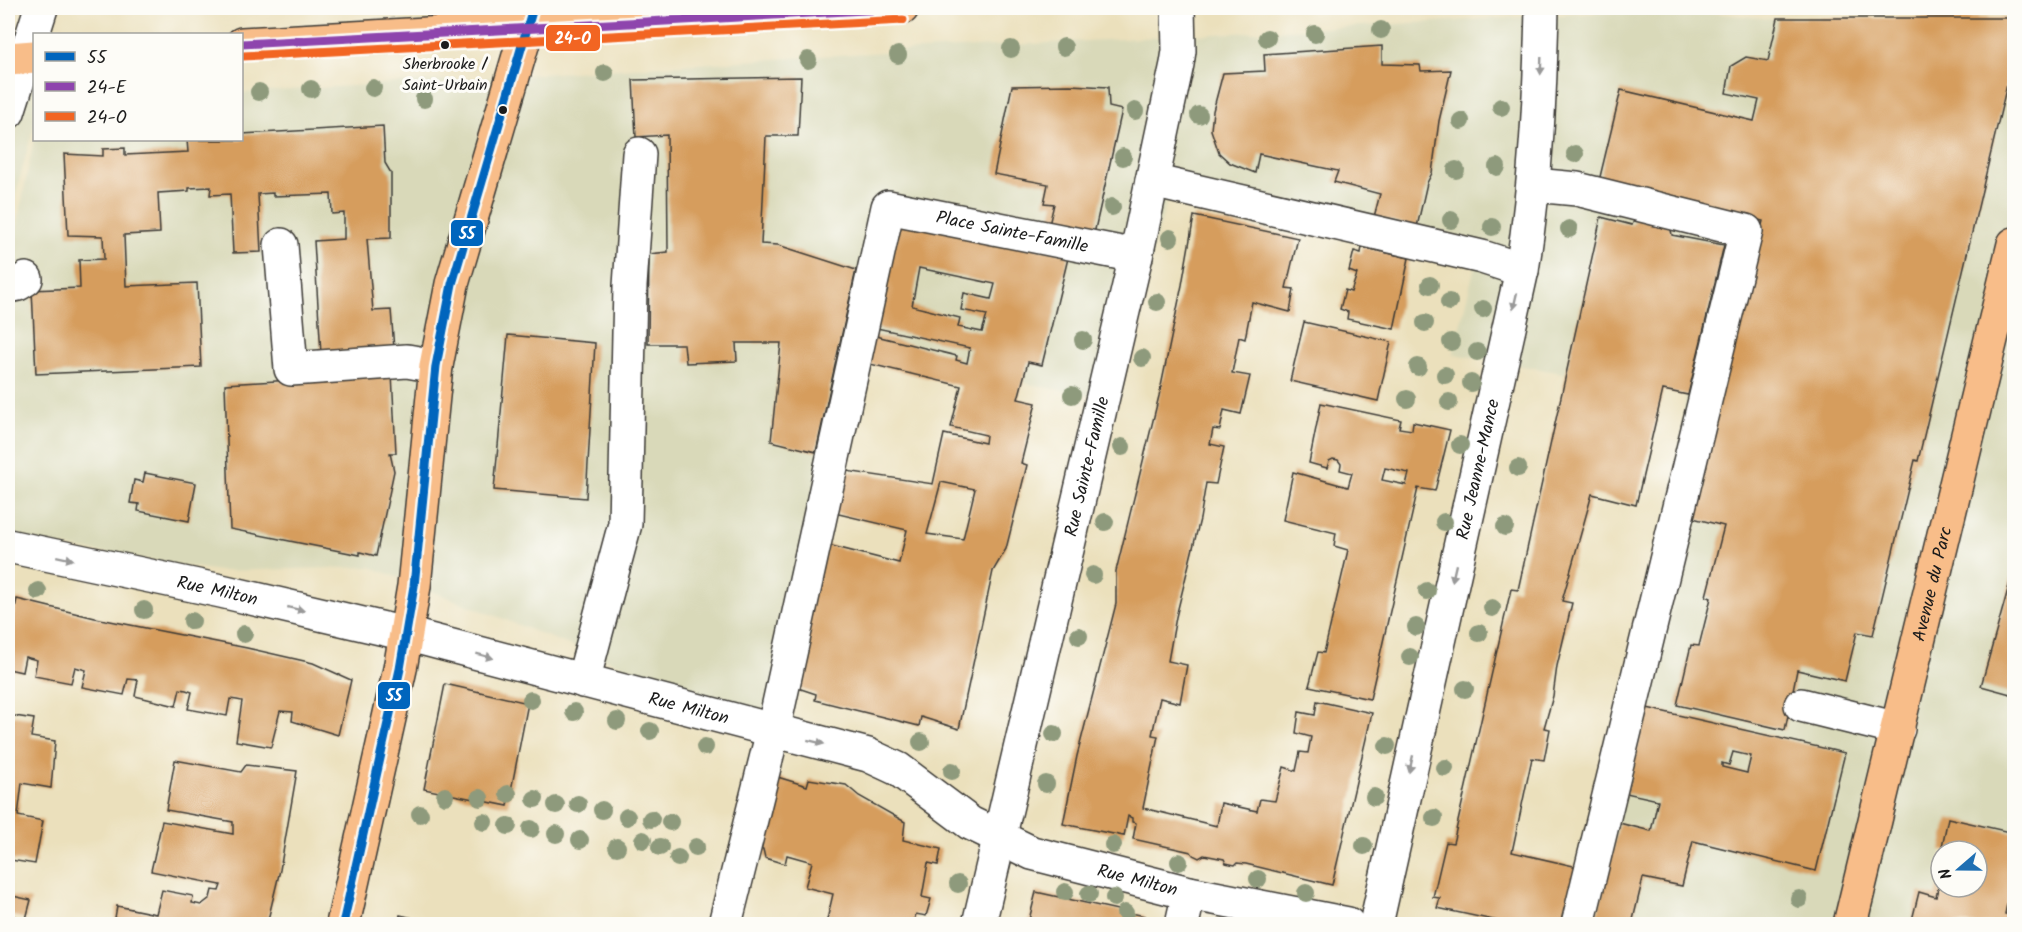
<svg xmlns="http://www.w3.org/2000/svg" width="2022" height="932" font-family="Kalam,sans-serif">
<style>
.built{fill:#d9d9b9;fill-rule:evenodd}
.building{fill:#d69d5d;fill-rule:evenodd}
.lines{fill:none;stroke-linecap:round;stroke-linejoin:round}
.minor-casing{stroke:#3b3934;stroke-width:36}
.major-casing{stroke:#3b3934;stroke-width:36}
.minor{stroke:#fff;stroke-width:33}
.major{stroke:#f8bd89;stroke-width:33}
.bus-1-casing{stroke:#fdfcf7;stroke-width:14}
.bus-2-casing{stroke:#fdfcf7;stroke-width:14}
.bus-3-casing{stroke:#fdfcf7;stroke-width:14}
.bus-1{stroke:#0065bd;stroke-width:9}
.bus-2{stroke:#8e44ad;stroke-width:9}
.bus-3{stroke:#f26522;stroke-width:9}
.tree{fill:#8e9a7c}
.oneway{fill:#999}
.bus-dot{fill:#1c1c1c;stroke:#fdfcf7;stroke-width:2}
.labels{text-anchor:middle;stroke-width:6;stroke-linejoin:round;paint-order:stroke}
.bus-label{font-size:16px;fill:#1c1c1c;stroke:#fdfcf7}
.street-label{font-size:18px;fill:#1c1c1c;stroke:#fdfcf7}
.line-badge{stroke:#fdfcf7;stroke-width:2}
.badge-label{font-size:16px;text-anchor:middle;font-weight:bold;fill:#fff}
</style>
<rect width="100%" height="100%" fill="#fdfcf7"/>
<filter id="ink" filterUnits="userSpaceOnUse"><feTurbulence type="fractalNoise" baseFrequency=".0167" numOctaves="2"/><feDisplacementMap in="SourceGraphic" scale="12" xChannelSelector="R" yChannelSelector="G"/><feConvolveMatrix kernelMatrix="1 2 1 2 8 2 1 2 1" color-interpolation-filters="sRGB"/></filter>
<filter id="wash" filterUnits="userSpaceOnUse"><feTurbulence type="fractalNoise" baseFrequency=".008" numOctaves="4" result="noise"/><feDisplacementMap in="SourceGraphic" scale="24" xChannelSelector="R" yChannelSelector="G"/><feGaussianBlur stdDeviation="1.35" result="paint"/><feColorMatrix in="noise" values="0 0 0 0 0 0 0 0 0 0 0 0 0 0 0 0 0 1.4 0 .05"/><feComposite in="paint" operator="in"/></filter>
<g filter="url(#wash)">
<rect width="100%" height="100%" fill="#ebe0bc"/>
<g class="built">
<path d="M1673,9L1771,19H2014V924H1594L1680,444L1686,394L1453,354L1481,242L1173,179L1111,400L856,350L768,723L371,567L220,571L8,538V273L34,139L242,140V93L886,52ZM1941,851H1977V887H1941Z"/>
<polygon points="34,64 34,124 8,223 8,66"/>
</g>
<g id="blocks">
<g class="building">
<polygon points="1778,18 2014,18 2014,55 1918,461 1915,460 1873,635 1857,632 1845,681 1797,670 1785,730 1677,705 1691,645 1699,646 1711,598 1706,596 1724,526 1689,517 1763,221 1599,181 1621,90 1754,121 1759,100 1726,93 1731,66 1746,57 1768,61"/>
<polygon points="1382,46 1382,64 1420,65 1421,71 1451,70 1439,121 1432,173 1427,183 1417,227 1374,217 1380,194 1334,182 1338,171 1259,154 1255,173 1230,163 1219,153 1211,130 1213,111 1223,73 1265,71 1264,54"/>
<polygon points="801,77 798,136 766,136 761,244 778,245 856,270 816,452 771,441 781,343 736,343 737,361 686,363 684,344 648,344 649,254 668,252 667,135 636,137 633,80"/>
<polygon points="1070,85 1108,87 1109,107 1122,110 1094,234 1049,225 1054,204 1044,203 1048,184 994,174 1012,86"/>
<polygon points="383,126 385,163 391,173 391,238 367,239 373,311 391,310 394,349 321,354 314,241 344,239 344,213 332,214 331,194 273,196 273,193 258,194 261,252 233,253 230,194 210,195 211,187 189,188 189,191 158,193 160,233 124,235 126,286 197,283 201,367 36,374 32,290 80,288 79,260 104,259 103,236 68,235 64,154 103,156 103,149 125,148 125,155 188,152 187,140 242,140 242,134"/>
<polygon points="1194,216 1298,238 1286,288 1294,289 1290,312 1252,302 1245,339 1239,337 1232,373 1250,376 1241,414 1224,410 1220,430 1213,429 1210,444 1224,447 1216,484 1206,483 1200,519 1176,617 1168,661 1187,665 1180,703 1160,698 1152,735 1158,736 1143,808 1217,826 1221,803 1257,811 1260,799 1275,801 1284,767 1296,771 1300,752 1308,753 1311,737 1296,733 1299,712 1315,715 1317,701 1372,713 1332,885 1246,864 1237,863 1235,865 1226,863 1224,859 1204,855 1199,858 1193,855 1191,852 1133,839 1136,823 1132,822 1132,818 1128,816 1124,836 1063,824 1077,756 1116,604 1116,571 1159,396 1182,285"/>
<polygon points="1601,217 1632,225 1635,218 1670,225 1672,235 1724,245 1688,395 1663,390 1636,505 1592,494 1562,601 1572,603 1557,666 1553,696 1544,728 1550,729 1544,760 1532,758 1512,852 1578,867 1565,924 1512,924 1437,908 1440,898 1433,897 1446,842 1453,843 1454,839 1511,589 1518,590"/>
<path d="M895,219L1069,254L1042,365L1028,362L1018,399L1036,403L1021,463L1027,465L1006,549L993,571L959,729L921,717L919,726L815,700L816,694L792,686L824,544L899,563L907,530L830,512L840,470L933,484L944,434L985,443L986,435L951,427L961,386L866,363L872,335L957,356L956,360L967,363L970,348L872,327ZM919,268L995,284L991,299L964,293L961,310L987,315L982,332L958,327L960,318L912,306ZM941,482L975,489L963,539L927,534Z"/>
<polygon points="1362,247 1409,258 1394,329 1347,319 1348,312 1340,309 1345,290 1351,292 1357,274 1349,271 1354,251 1361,253"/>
<polygon points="1304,322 1391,342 1378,401 1290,381"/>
<polygon points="508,335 595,343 586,498 494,490"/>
<polygon points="392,374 396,453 390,453 394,471 376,556 360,552 360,555 230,529 225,384"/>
<path d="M1321,403L1401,420L1399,428L1412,430L1413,422L1450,430L1435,491L1418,488L1370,699L1309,686L1318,652L1324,653L1348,550L1334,546L1336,533L1283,520L1293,472L1348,487L1352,473L1340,470L1341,464L1338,460L1333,459L1329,461L1327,468L1309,463ZM1385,468L1409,473L1406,485L1382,480Z"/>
<polygon points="145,473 196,483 189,521 138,511 139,504 130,503 134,480 143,482"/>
<polygon points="2014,568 2014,695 1981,686"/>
<polygon points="17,599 95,618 247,648 313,663 351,680 338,735 292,721 293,712 280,711 271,747 236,741 242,701 237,700 230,699 227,716 188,709 192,692 186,690 180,689 176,706 135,696 138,680 128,679 124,695 82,687 86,670 75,667 71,683 34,676 37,660 25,657 22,672 8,669 8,639"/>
<polygon points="445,684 528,703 508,806 424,789"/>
<path d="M1647,708L1845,753L1816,871L1693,841L1682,886L1643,878L1632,924H1595L1619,823L1651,831L1658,800L1626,793ZM1733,752L1751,756L1747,773L1722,767V763L1729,765Z"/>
<polygon points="8,715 34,719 31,737 55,741 51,788 22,783 18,816 43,821 35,864 11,860 9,875"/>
<polygon points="175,760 241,772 246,765 297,771 280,870 267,924 114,924 117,906 156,914 162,890 193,896 192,903 201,905 210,898 212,890 219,891 221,885 151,871 162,821 233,834 233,822 166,810"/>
<polygon points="771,775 807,786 809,779 846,785 859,796 905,822 903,840 941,849 938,865 928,863 922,897 931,899 926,916 916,914 913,924 826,924 833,894 805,887 812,862 787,855 785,864 765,858 763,849 755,847"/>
<polygon points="1948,818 2014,833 2014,896 2009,895 2005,914 2014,916 2014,924 1911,924 1919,892 1936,897 1940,879 1941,887 1977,887 1977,851 1941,851"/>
<polygon points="1036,892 1145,916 1143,924 1028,924"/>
<polygon points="8,895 31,900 26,919 8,915"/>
<polygon points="400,915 440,924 398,924"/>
</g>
</g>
</g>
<g filter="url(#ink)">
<use href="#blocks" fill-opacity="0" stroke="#3b3934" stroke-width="1.5"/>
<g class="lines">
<g class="minor-casing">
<g id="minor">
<polyline points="8,112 41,8"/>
<polyline points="1152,181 1482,257 1522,270"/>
<polyline points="1534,185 1577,189 1746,231 1578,924"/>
<polyline points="281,245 291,369 407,361 436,366"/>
<polyline points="8,286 18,284 26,279"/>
<path id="s1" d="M8,546L221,591L406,634L868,755L898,769L970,823L1032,853L1189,893L1348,924"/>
<polyline points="583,681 625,524 630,286 639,154"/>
<polyline points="1801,705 1898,729"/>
<path id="s2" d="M725,924L773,731L888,207L1136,256"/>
<path id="s3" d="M979,924L1136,256L1177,64L1179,51L1178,8"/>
<polyline points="1182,924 1189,893"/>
<path id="s4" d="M1376,924L1522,270C1536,181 1540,97 1542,8"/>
</g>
</g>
<g class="major-casing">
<g id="major">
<polyline points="242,44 902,8"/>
<polyline points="8,59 34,57"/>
<polyline points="343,924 400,669 414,586 436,366 452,284 533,8"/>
<path id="s5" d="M1850,924L2014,244"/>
</g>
</g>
<use href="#minor" class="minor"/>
<use href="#major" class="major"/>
<g class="bus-1-casing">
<polyline id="bus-1" points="343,924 400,669 414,586 436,366 452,284 533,8"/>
</g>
<g class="bus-2-casing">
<polyline id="bus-2" points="242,44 902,8"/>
</g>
<g class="bus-3-casing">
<polyline id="bus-3" points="243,56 903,20"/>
</g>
<use href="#bus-1" class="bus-1"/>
<use href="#bus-2" class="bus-2"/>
<use href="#bus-3" class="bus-3"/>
</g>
<g class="tree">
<circle cx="1381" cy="30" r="9"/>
<circle cx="1315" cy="34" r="9"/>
<circle cx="1267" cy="38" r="9"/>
<circle cx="1064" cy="47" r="9"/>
<circle cx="1011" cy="49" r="9"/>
<circle cx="898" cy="55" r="9"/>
<circle cx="808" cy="60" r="9"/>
<circle cx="605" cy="73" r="9"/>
<circle cx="373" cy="88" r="9"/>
<circle cx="311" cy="89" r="9"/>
<circle cx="259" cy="92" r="9"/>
<circle cx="424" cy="99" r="9"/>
<circle cx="1501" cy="107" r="9"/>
<circle cx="1135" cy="111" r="9"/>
<circle cx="1199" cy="115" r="9"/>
<circle cx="1461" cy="121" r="9"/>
<circle cx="1575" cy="154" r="9"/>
<circle cx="1123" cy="157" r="9"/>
<circle cx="1497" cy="167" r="9"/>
<circle cx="1456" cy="170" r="9"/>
<circle cx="1112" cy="207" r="9"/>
<circle cx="1451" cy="220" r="9"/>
<circle cx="1492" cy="227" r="9"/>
<circle cx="1569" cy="229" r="9"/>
<circle cx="1170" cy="238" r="9"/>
<circle cx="1430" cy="285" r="9"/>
<circle cx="1157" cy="302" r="9"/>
<circle cx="1449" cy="302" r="9"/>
<circle cx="1483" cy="309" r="9"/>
<circle cx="1425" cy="323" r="9"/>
<circle cx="1083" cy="340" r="9"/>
<circle cx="1451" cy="342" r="9"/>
<circle cx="1477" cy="352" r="9"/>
<circle cx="1142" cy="358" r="9"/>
<circle cx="1418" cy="367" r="9"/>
<circle cx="1445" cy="375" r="9"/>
<circle cx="1471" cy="383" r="9"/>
<circle cx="1072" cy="395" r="9"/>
<circle cx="1407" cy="399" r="9"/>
<circle cx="1449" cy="402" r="9"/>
<circle cx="1460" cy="445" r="9"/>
<circle cx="1122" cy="447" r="9"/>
<circle cx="1518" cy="468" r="9"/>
<circle cx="1105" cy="522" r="9"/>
<circle cx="1444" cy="522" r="9"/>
<circle cx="1505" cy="527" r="9"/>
<circle cx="1093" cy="575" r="9"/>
<circle cx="38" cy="591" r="9"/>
<circle cx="1427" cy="591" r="9"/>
<circle cx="1492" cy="608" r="9"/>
<circle cx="144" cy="610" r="9"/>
<circle cx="192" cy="621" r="9"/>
<circle cx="1416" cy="627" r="9"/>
<circle cx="1479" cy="633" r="9"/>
<circle cx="244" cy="634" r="9"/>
<circle cx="1079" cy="636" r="9"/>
<circle cx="1410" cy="657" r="9"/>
<circle cx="1465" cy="689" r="9"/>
<circle cx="531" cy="700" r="9"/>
<circle cx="574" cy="712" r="9"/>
<circle cx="617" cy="721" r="9"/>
<circle cx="650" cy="731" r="9"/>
<circle cx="1054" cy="734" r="9"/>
<circle cx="921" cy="742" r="9"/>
<circle cx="1387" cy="746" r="9"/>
<circle cx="705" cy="747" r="9"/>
<circle cx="1445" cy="768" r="9"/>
<circle cx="952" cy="771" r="9"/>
<circle cx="1046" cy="784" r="9"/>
<circle cx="508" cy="794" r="9"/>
<circle cx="445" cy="796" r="9"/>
<circle cx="1374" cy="797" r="9"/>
<circle cx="480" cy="798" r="9"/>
<circle cx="535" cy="799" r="9"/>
<circle cx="578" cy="804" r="9"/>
<circle cx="556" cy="805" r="9"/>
<circle cx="602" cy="810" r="9"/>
<circle cx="420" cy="814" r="9"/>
<circle cx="627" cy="817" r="9"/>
<circle cx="1434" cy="818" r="9"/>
<circle cx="651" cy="819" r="9"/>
<circle cx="484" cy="822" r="9"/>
<circle cx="670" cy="822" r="9"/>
<circle cx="508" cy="826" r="9"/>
<circle cx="531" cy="829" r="9"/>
<circle cx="556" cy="834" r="9"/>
<circle cx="580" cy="840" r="9"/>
<circle cx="643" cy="840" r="9"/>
<circle cx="1113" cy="845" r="9"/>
<circle cx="1364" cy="846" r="9"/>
<circle cx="617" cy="847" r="9"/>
<circle cx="660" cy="847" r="9"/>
<circle cx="696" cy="847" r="9"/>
<circle cx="678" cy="858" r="9"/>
<circle cx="1179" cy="862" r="9"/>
<circle cx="1258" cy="879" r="9"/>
<circle cx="958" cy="884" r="9"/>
<circle cx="1065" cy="892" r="9"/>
<circle cx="1306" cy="893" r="9"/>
<circle cx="1089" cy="894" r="9"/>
<circle cx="1114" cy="898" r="9"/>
<circle cx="1799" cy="899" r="9"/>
<circle cx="1125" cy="913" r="9"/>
</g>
<defs><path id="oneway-solid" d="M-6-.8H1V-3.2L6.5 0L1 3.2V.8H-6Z" transform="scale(1.5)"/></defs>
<g class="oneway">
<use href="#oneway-solid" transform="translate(1541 66) rotate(92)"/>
<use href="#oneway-solid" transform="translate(1515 301) rotate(103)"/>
<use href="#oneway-solid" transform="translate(65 558) rotate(12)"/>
<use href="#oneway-solid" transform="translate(1454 573) rotate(103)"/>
<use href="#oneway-solid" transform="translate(296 609) rotate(13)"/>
<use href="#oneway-solid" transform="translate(485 656) rotate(15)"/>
<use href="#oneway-solid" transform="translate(816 742) rotate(14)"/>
<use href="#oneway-solid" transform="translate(1411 764) rotate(103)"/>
</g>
</g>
<g class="bus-dot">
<circle cx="445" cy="45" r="5"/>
<circle cx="503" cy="110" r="5"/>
</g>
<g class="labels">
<g class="bus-label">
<text x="445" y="69">Sherbrooke /<tspan x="445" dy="21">Saint-Urbain</tspan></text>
</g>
<g class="street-label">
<text dy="6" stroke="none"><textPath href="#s2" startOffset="862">Place Sainte-Famille</textPath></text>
<text dy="6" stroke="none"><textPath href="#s3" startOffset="470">Rue Sainte-Famille</textPath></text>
<text dy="6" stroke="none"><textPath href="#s4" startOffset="466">Rue Jeanne-Mance</textPath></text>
<text dy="6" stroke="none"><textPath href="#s5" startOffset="350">Avenue du Parc</textPath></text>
<text dy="6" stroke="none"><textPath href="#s1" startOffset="214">Rue Milton</textPath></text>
<text dy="6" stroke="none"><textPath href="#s1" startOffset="700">Rue Milton</textPath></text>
<text dy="6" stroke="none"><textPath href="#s1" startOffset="1186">Rue Milton</textPath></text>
</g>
</g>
<g class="line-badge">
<rect x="545" y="24" width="56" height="28" rx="6" fill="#f26522"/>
<rect x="450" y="219" width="34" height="28" rx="6" fill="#0065bd"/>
<rect x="377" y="681" width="34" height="29" rx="6" fill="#0065bd"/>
</g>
<g class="badge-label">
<text x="573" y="44">24-O</text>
<text x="467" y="239">55</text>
<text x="394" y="701">55</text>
</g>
<rect width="2022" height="932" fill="none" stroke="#fdfcf7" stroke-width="30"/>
<rect x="33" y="33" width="210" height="108" fill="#fdfcf7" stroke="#a3a29f" stroke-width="1.5"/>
<rect x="45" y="52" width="30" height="9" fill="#0065bd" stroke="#a3a29f" stroke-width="1.5"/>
<text x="87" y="63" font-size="18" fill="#1c1c1c">55</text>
<rect x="45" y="82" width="30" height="9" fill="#8e44ad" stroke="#a3a29f" stroke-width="1.5"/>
<text x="87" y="93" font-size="18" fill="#1c1c1c">24-E</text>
<rect x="45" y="112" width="30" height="9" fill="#f26522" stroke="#a3a29f" stroke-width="1.5"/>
<text x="87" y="123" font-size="18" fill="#1c1c1c">24-O</text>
<g transform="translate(1959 869) rotate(250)"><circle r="28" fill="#fdfcf7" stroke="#a3a29f" stroke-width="1.5"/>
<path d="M0-4.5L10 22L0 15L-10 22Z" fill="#1f6fb2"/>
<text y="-9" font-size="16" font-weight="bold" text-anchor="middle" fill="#1c1c1c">N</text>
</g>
</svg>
